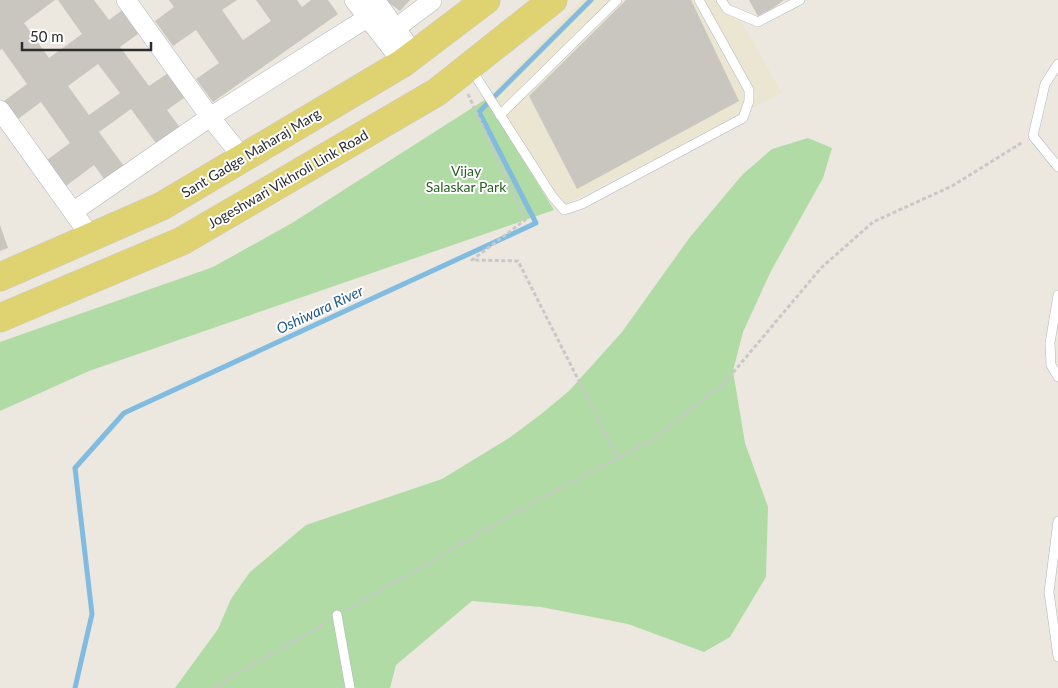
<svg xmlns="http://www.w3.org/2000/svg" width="1058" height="688" font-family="Lato,sans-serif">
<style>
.education{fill:#ebe6d2}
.green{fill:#b0dba4}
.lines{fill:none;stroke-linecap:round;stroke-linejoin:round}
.stream{stroke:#81bbe0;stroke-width:5}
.building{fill:#c8c6be;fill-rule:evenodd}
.service-casing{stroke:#b4b4be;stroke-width:10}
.minor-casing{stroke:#b4b4be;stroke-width:20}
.primary-casing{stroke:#c8c8c8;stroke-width:29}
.path{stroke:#c8c8c8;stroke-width:3;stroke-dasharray:4 2.5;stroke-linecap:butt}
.service{stroke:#fff;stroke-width:9}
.minor{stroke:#fff;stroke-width:19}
.primary{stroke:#dfd371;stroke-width:28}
.labels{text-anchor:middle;stroke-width:4;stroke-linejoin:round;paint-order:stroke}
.street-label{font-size:14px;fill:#2c2c2c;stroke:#fff}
.park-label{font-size:14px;fill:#296124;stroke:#fff}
.water-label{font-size:15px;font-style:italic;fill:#1f5a8d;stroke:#fff}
</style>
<rect width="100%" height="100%" fill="#ece8e0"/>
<polygon class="education" points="582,0 729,0 782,93 554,210 486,99"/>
<g class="green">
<polygon points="486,99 554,210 89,371 0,411 0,342 213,267 292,223"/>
<polygon points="808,138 832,148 823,178 771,271 743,332 733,371 745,443 768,507 766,577 730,637 704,652 628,624 541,607 472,601 396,665 390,688 175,688 218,629 231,599 250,572 306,525 442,479 509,438 540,415 569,391 622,332 690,237 743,174 772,149"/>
</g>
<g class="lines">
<polyline class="stream" points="75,688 92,614 75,468 124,413 536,223 479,112 591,0"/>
</g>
<g class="building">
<path d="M0,0H55L24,23L49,58L82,34L58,0H94L109,20L125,8L142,31L120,47L149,86L171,71L188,95L167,110L181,129L158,146L131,109L99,132L126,169L107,183L94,165L66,186L47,160L70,143L41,102L18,119L4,101L27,84L2,49L0,50ZM98,64L120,93L89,115L68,86Z"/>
<polygon points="169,0 237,0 222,10 243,40 271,21 256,0 297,0 302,7 311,0 328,0 338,14 213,102 196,79 219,63 196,30 173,46 155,21 174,7"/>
<polygon points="385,0 410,0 400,11"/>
<polygon points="626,0 691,0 739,101 577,189 529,96"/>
<polygon points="749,0 784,0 773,8 758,16"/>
<polygon points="0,225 8,248 0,251"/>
</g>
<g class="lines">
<g class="service-casing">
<g id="service">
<polyline points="721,0 727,9 758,22 800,0"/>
<polyline points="1058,64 1045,84 1033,136 1058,167"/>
<polyline points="471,69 552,196 564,210 582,204 743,118 749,101 749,90 699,0"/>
<polyline points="500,115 617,0"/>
<polyline points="1058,295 1050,343 1051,365 1058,377"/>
<polyline points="1058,521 1049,592 1058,657"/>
<polyline points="337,615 350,688"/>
</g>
</g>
<g class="minor-casing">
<g id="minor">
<polyline points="126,0 210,117 243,158"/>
<polyline points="354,0 403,63"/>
<polyline points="375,0 415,55"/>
<polyline points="396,28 432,1"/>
<polyline points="0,110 91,237"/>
<polyline points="74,211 210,117 367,18"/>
</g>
</g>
<g class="primary-casing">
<g id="primary">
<polyline points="0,277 162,206 403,63 486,0"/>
<polyline points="0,318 182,241 437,92 553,0"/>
</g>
</g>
<g class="path">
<polyline points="468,94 525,220 472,260 518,261 618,458"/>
<polyline points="347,610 532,503 654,439 726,381 821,268 873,222 952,186 1023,142"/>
<polyline points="213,688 327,622"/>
</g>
<use href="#service" class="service"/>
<use href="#minor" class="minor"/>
<use href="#primary" class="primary"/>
</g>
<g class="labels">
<g class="street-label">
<text transform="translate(251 153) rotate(-31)" y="5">Sant Gadge Maharaj Marg</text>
<text transform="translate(288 179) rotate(-30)" y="5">Jogeshwari Vikhroli Link Road</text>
</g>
<g class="park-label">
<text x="466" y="176">Vijay<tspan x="466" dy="16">Salaskar Park</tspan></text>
</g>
<g class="water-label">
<text transform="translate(320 310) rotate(-25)" y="5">Oshiwara River</text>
</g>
</g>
<path d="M22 42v8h129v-8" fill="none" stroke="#2c2c2c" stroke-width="2.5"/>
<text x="30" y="42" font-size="15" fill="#2c2c2c" stroke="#ffffff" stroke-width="4" paint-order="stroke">50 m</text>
</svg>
